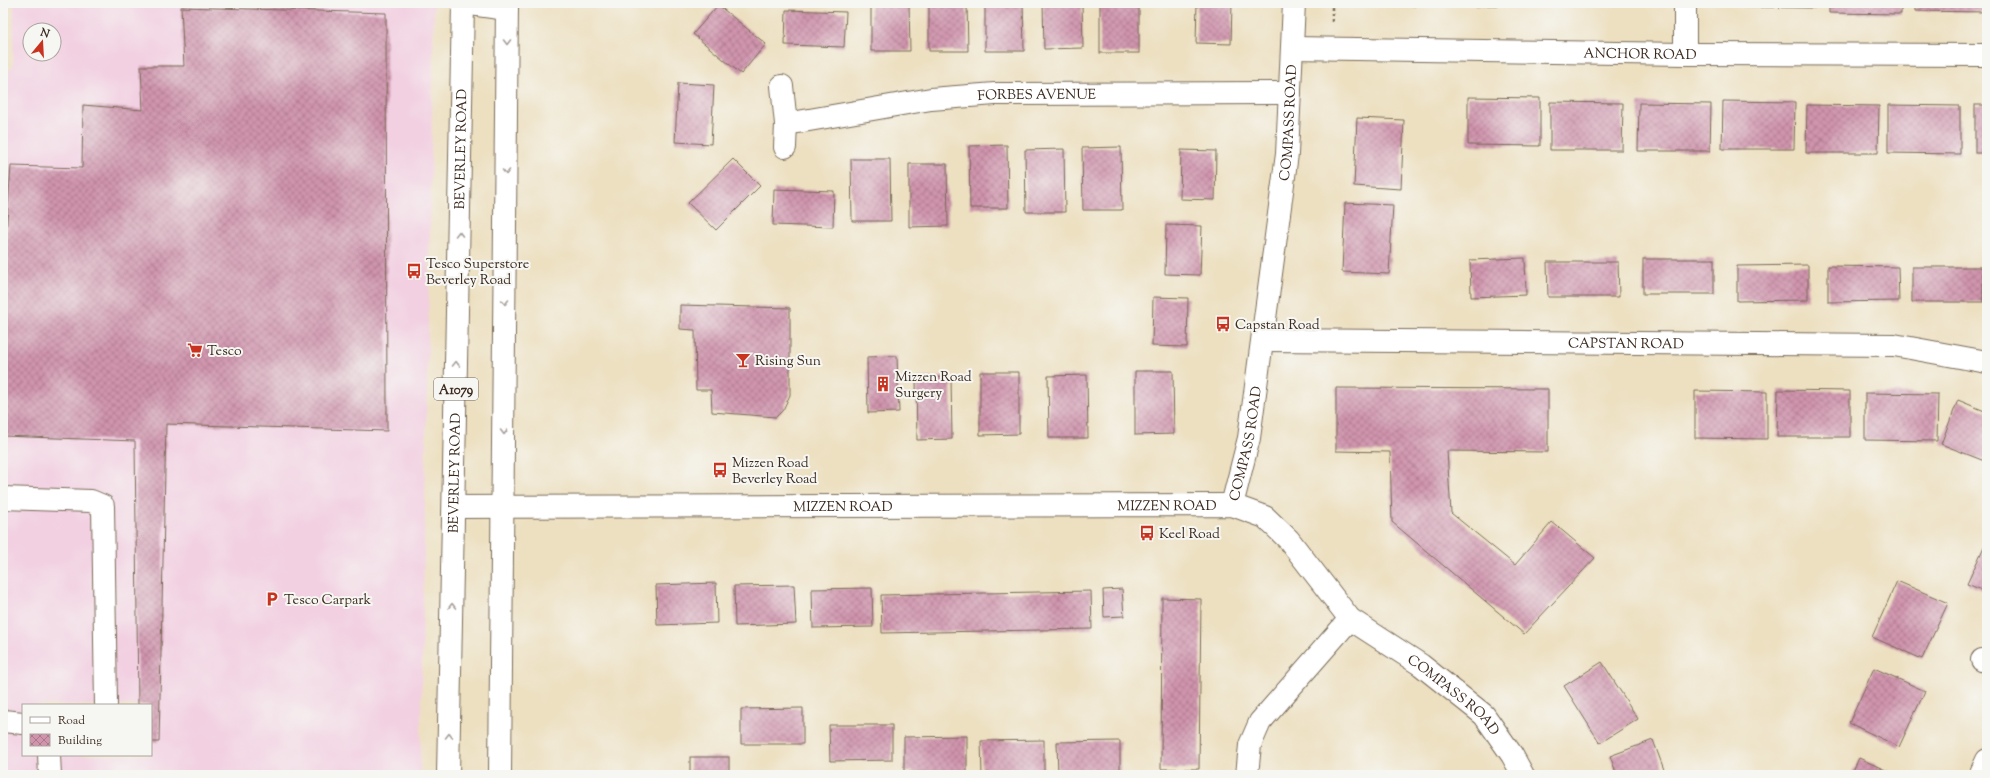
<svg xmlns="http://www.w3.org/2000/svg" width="1990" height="778" font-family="'Sorts Mill Goudy',serif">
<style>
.built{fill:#f2cfe1;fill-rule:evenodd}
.building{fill:url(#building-cross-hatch)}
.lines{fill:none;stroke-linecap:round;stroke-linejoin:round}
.minor-casing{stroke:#796a57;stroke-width:24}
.major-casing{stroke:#796a57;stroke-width:24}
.path{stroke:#796a57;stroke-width:2.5;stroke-dasharray:3 3;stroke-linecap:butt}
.minor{stroke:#fff;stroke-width:22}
.major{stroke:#fff;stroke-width:22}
.oneway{stroke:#a79f9a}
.labels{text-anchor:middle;stroke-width:4;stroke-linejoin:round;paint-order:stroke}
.shield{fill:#f6f6f2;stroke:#73675e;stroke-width:1}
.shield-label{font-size:13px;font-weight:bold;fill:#3b2a1e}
.street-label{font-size:14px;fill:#3b2a1e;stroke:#f6f6f2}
.poi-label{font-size:14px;fill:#3b2a1e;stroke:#f6f6f2;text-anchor:start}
</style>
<defs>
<pattern id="building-cross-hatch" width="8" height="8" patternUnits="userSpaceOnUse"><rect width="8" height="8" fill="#d094ad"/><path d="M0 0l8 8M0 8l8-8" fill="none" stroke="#aa798c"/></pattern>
</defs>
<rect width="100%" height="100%" fill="#f6f6f2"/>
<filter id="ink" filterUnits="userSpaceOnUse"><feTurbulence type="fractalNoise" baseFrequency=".025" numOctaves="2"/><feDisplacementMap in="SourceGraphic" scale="8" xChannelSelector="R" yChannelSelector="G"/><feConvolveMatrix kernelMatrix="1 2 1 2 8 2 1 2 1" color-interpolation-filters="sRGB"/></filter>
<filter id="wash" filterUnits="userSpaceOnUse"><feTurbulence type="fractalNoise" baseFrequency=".012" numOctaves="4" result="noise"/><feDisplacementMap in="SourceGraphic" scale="16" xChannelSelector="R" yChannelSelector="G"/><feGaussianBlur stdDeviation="0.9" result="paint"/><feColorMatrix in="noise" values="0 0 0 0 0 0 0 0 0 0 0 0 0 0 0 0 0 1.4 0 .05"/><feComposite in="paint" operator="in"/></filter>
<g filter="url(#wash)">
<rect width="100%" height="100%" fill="#ede0c1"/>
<path class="built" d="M14,3H434L420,775H3V76L13,67ZM30,30H54V54H30ZM23,705H151V755H23Z"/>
<g id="blocks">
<g class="building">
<polygon points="871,3 909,3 910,51 871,51"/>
<polygon points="929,3 967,3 968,51 929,51"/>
<polygon points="985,3 1023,3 1024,51 985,51"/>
<polygon points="1043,3 1082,3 1083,48 1044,49"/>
<rect x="1100" y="3" width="39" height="50"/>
<polygon points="1197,3 1232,3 1231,44 1196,43"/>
<polygon points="1386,3 1415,3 1415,6"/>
<polygon points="1476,3 1548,3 1548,6 1476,5"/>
<polygon points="1743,3 1815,3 1815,8 1743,7"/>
<polygon points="1829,3 1901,3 1901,14 1829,13"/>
<polygon points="1915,3 1987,3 1987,12 1915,11"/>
<polygon points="718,5 766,44 741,74 693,34"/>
<polygon points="181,7 386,13 387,431 166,424 159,742 151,742 151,705 138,705 135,441 3,436 3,275 11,166 82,168 83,105 143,110 141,66 184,66"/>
<polygon points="786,10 846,12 844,47 785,45"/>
<polygon points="678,83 714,85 711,144 675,142"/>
<polygon points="1468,97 1540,98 1540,146 1468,145"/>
<polygon points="1723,101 1795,102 1794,149 1722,149"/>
<polygon points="1550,102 1623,103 1622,150 1550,150"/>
<polygon points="1639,103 1711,104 1710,151 1638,151"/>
<polygon points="1807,105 1879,106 1878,153 1806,153"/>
<polygon points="1888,105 1960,106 1960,154 1888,153"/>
<rect x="1975" y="105" width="12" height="48"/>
<polygon points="1357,118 1404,120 1401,189 1354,186"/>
<polygon points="1007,145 1008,208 970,208 969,146"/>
<polygon points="1121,147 1122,210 1083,210 1082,148"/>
<polygon points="1064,149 1065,212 1026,212 1025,150"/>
<polygon points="1181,150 1216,151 1215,200 1180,199"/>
<polygon points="733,159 760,186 716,230 688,203"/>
<polygon points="851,159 890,159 891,221 852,221"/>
<polygon points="909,164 947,164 948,226 909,227"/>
<polygon points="774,189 834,191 833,227 773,225"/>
<polygon points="1345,203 1393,205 1389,274 1342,272"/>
<polygon points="1166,225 1202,226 1200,275 1165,274"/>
<polygon points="1525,258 1526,295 1471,297 1470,260"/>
<rect x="1643" y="259" width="71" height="35"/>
<polygon points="1547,262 1618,262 1619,297 1548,297"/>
<polygon points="1808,265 1808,300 1737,301 1737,266"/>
<polygon points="1828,266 1898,267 1899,301 1828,302"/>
<rect x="1912" y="267" width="71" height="35"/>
<polygon points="1153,297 1188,298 1187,347 1152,346"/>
<polygon points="680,305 790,308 790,395 783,410 776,417 712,412 711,390 696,390 695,330 680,329"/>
<polygon points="897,356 899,412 868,413 867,357"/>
<polygon points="1135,371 1173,371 1174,434 1135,435"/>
<polygon points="980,372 1019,372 1019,434 980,435"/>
<polygon points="1087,375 1088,438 1049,438 1048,376"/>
<polygon points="951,377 952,439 917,440 916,378"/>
<polygon points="1336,388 1548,389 1548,452 1447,451 1451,513 1515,565 1552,522 1595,558 1524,634 1392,522 1390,452 1336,451"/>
<polygon points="1778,390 1850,391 1850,437 1777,437"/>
<polygon points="1695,391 1767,392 1767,439 1695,438"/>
<polygon points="1865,393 1938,394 1937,441 1865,440"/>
<polygon points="1958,400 1987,412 1987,462 1941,444"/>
<polygon points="1987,540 1987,592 1967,584"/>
<polygon points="1897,581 1948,603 1922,659 1872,637"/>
<polygon points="716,583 717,623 657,625 656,585"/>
<polygon points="794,585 796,624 735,626 734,586"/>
<polygon points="872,588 873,627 813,628 812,589"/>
<polygon points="1122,589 1124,616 1104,617 1103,590"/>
<polygon points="1091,591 1092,629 882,633 881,595"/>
<polygon points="1162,598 1201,599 1199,769 1161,769"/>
<polygon points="1602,662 1638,719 1600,743 1564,686"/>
<polygon points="1874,668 1925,691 1899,747 1849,723"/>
<polygon points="803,708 803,744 741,744 741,709"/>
<polygon points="829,725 892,725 892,760 830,761"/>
<polygon points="967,736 967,773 904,772 904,737"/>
<polygon points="1044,740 1044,775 982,775 981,741"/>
<polygon points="1653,740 1666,775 1617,775 1610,756"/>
<polygon points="1120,741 1120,775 1058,775 1057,742"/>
<rect x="690" y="757" width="39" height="18"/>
<polygon points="1859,758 1896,775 1851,775"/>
</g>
</g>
</g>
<g filter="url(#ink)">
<use href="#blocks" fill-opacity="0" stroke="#796a57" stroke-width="1"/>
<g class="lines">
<g class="minor-casing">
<g id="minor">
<polyline points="463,3 507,9"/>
<polyline points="1685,3 1685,54"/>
<path id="s1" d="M1293,48L1685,54L1987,55"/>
<polyline points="782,86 786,124 785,147"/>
<path id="s2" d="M786,124L931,99L995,94L1290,93"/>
<path id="s3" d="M1263,340L1894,345L1987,362"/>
<polyline points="3,498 91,501 103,506 106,705"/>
<path id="s4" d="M1232,505L1249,438L1287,154L1294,3"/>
<path id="s5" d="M454,507L1232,505L1265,517L1289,540L1350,619L1421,665L1484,715L1512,755L1523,775"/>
<polyline points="1982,660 1987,662"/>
<polyline points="3,721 23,723"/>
<polyline points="49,755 50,775"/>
<polyline points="1247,775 1250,745 1260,722 1350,619"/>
<polyline points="1980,775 1987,760"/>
</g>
</g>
<g class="major-casing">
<g id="major">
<path id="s6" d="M448,775L463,3"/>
<polyline points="500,775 507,3"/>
</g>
</g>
<polyline class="path" points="1332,22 1332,3"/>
<use href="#minor" class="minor"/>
<use href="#major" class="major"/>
</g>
<defs><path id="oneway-chevron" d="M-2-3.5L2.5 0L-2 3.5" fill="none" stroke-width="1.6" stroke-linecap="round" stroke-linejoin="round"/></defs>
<g class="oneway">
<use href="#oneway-chevron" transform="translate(507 42) rotate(90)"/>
<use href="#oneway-chevron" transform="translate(506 172) rotate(90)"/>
<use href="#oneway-chevron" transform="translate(459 234) rotate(-89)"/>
<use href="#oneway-chevron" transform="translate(505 302) rotate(90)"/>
<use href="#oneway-chevron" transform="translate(456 364) rotate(-89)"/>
<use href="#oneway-chevron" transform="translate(504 432) rotate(90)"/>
<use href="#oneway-chevron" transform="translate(452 606) rotate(-89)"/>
<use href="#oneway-chevron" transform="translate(449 736) rotate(-89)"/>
</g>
</g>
<defs>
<g id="bus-bare" transform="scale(1.2)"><path d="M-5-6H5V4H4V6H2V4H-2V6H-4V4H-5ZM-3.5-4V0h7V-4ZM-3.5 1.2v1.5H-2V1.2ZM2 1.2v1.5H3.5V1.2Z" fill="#c8321e" stroke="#f6f6f2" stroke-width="2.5" paint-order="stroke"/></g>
<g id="supermarket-bare" transform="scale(1.2)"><path d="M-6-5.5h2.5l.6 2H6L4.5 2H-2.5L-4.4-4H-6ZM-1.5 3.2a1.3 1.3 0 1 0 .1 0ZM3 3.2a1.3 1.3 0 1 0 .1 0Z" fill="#c8321e" stroke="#f6f6f2" stroke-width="2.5" paint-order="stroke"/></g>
<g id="bar-bare" transform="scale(1.2)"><path d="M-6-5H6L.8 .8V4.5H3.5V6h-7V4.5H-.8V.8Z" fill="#c8321e" stroke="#f6f6f2" stroke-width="2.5" paint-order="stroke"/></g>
<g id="building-bare" transform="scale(1.2)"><path d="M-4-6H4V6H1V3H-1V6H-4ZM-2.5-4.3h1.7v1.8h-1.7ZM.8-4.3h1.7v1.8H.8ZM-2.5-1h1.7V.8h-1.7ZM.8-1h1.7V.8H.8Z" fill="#c8321e" stroke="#f6f6f2" stroke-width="2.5" paint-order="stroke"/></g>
<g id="parking-bare" transform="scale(1.2)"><path d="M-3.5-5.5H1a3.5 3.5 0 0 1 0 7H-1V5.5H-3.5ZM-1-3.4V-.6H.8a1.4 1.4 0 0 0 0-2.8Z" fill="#c8321e" stroke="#f6f6f2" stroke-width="2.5" paint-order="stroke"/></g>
</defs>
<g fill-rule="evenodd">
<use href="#bus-bare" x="414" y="271"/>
<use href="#bus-bare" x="1223" y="324"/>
<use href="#supermarket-bare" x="195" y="350"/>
<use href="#bar-bare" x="743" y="360"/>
<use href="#building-bare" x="883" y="384"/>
<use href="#bus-bare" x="720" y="470"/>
<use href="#bus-bare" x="1147" y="533"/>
<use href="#parking-bare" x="272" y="599"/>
</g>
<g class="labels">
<rect class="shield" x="434" y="378" width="44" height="22" rx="3"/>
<g class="shield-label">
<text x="456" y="394">A1079</text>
</g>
<g class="street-label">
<text dy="5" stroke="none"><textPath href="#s1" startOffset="347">ANCHOR ROAD</textPath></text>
<text dy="5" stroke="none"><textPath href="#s2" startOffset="253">FORBES AVENUE</textPath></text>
<text dy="5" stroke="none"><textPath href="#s4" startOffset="387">COMPASS ROAD</textPath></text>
<text dy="5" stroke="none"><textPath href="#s6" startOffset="626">BEVERLEY ROAD</textPath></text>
<text dy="5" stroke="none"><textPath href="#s3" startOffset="363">CAPSTAN ROAD</textPath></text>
<text dy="5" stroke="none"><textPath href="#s4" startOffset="63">COMPASS ROAD</textPath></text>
<text dy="5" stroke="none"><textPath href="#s6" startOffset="302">BEVERLEY ROAD</textPath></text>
<text dy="5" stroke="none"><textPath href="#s5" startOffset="389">MIZZEN ROAD</textPath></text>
<text dy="5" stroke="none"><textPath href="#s5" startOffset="713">MIZZEN ROAD</textPath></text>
<text dy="5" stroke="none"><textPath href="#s5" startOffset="1075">COMPASS ROAD</textPath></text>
</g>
<g class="poi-label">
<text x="426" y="268">Tesco Superstore<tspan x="426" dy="16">Beverley Road</tspan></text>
<text x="1235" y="329">Capstan Road</text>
<text x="207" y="355">Tesco</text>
<text x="755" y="365">Rising Sun</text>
<text x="895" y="381">Mizzen Road<tspan x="895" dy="16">Surgery</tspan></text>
<text x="732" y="467">Mizzen Road<tspan x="732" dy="16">Beverley Road</tspan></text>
<text x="1159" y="538">Keel Road</text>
<text x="284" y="604">Tesco Carpark</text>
</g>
</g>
<rect width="1990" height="778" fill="none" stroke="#f6f6f2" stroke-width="16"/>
<rect x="22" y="704" width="130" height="52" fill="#f6f6f2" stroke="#aba49d"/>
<rect x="30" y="717" width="20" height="6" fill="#ffffff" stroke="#aba49d"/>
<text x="58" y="724" font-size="12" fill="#3b2a1e">Road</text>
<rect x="30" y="734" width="20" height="12" fill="url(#building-cross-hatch)" stroke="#aba49d"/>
<text x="58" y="744" font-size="12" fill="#3b2a1e">Building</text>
<g transform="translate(42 42) rotate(18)"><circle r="19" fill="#f6f6f2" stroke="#aba49d"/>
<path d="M0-3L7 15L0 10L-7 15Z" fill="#c8321e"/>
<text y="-6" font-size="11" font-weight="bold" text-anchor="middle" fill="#3b2a1e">N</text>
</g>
</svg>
